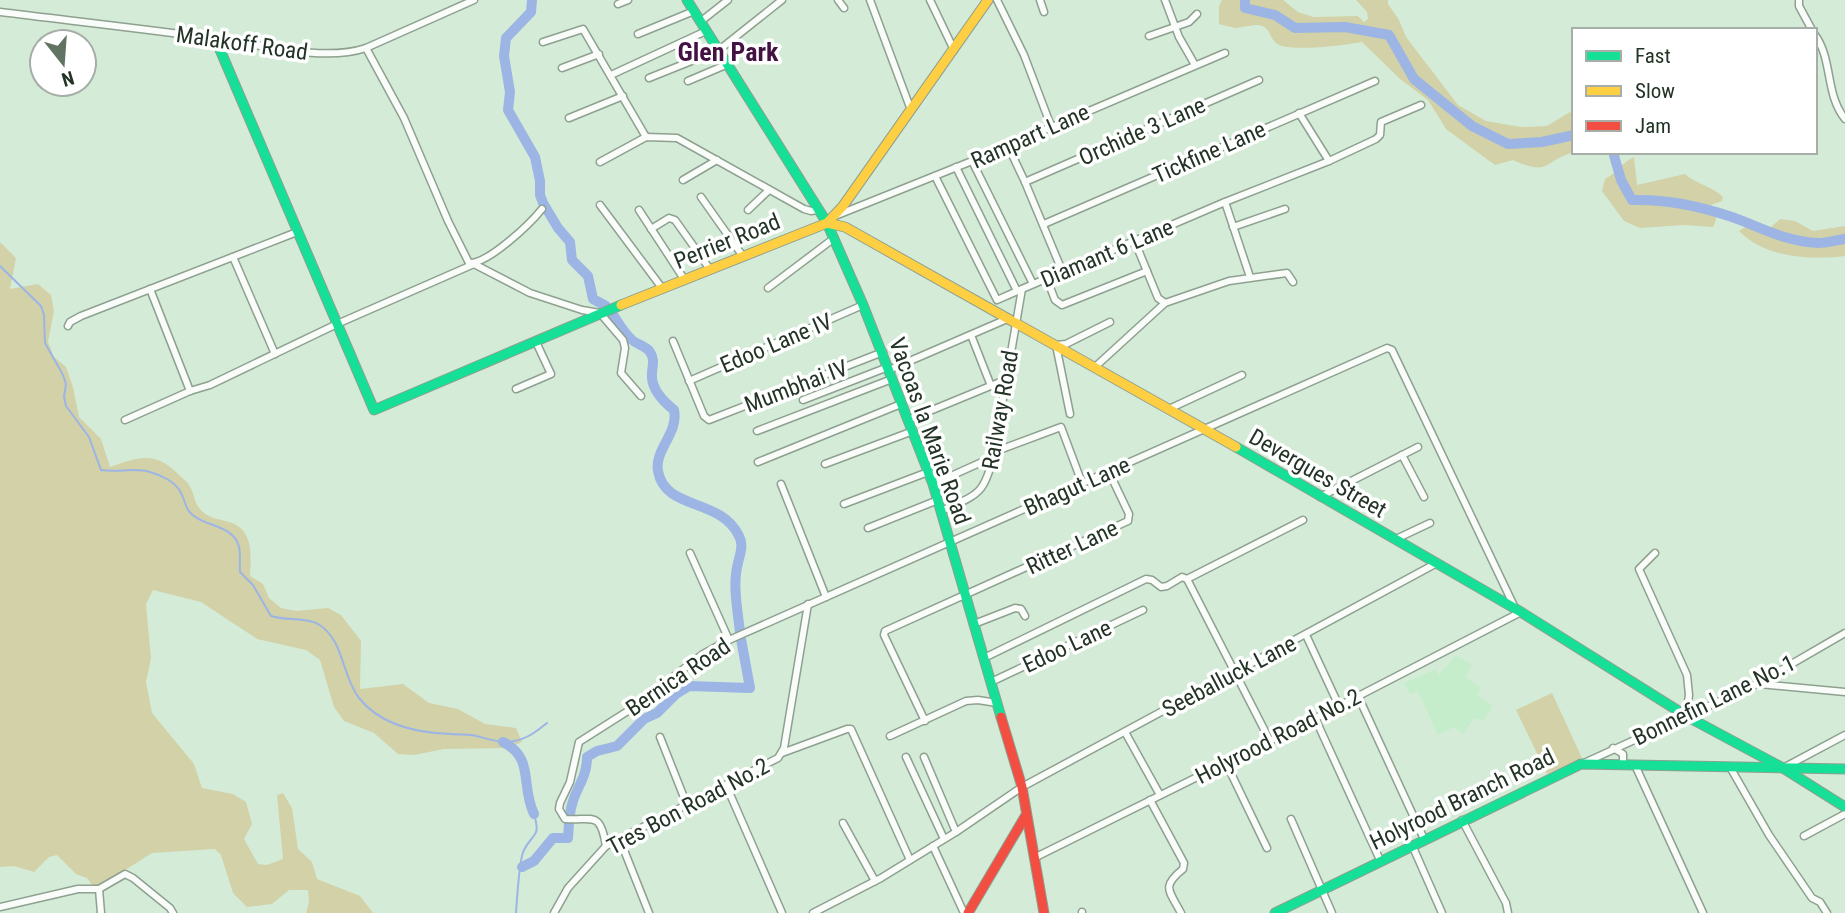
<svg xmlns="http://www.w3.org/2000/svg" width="1845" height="913" font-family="'Roboto Condensed',sans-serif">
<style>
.built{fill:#c5edcb}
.green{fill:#d2d1a8}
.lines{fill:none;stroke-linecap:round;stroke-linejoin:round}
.stream{stroke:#9cb5e4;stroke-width:2}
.river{stroke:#9cb5e4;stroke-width:10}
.street-casing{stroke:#8ea090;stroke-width:9}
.fast-casing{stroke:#8ea090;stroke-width:11}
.slow-casing{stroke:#8ea090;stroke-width:11}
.jam-casing{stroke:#8ea090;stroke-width:11}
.street{stroke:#f9fcf9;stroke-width:6}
.fast{stroke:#16e098;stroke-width:9}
.slow{stroke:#ffcf43;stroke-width:9}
.jam{stroke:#f24e42;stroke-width:9}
.labels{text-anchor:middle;stroke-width:7;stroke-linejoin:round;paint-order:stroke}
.street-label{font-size:23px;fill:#233426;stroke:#fff}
.quarter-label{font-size:26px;font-weight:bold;fill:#441242;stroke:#fff}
</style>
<rect width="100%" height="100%" fill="#d4ecd7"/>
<polygon class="built" points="1456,655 1472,665 1465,677 1481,688 1477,695 1493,706 1483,721 1474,718 1463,734 1454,727 1438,735 1418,691 1410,694 1404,683 1436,669 1439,675"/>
<g class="green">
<path d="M1222,0H1283L1298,12L1313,17L1358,16L1364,22L1368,19L1367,12L1356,0H1388V4L1399,20L1406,37L1458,105L1486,121L1521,127L1547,126L1570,112L1574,116V152C1543,161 1550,177 1513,160L1495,165L1446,129L1428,100L1400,79L1362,42C1346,45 1287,53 1276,43C1270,38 1270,29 1262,26C1254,23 1244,28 1235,28C1230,27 1224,25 1219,24V6Z"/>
<path d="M1634,157L1637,185L1685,174C1696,184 1712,186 1723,197L1722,201L1711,205C1717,213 1718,218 1713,227L1684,225L1640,228L1624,221L1602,191L1605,179C1617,173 1621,163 1634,157Z"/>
<path d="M1780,219L1795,221L1813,231L1845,226V256C1810,260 1765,258 1739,231L1750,224L1769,229Z"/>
<path d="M0,242L16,258L10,289L38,284L51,295L54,311L48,342L54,357L66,367L73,387L79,417L101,439L110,467C138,458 154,450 178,474C181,477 187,481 189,485C196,496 193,504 204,513C212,519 220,519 229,522C254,529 251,556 250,576L263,584L269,598L281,608L296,611L328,608L341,615L361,641L360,689L403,684L429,703L458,709L485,724L516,728L522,742L508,748L444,749L414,755L398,754L374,733L344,721L334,707L320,660L306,650L257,639L201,602L153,590L146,604L151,658L146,682L152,713L194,764L202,788L233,794L246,802L252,824L244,839L258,864L267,865L283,859L277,795L283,793L292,808L298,849L312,862L317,879L360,896L373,913H306L309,902L308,890H289L272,904L247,907L233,893L221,855L215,849L152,853L95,889L87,878L76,874L57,855L49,857L34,872L14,866L0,867Z"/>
<polygon points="1552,693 1582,758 1547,774 1516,710"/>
</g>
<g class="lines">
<g class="stream">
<path d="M0,266L41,306L44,315L45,343L63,375L66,384L64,397L66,406L89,437L101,470C118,473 134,467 150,472C161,475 176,482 181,493C186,502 185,510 194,516C205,525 223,525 233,536C243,546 239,560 240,572L253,585L271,616C286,621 305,617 318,624C344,639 342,677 359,698C381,726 417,733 451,734C458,735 465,734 472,735C486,738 500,744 514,741C527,739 537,731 547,723"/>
<path d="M516,913C517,900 519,859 524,850C533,832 541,838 534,814"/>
</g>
<g class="river">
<polyline points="532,0 531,12 506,38 504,56 510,92 508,110 535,157 540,181 540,195 543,203 558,228 570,242 572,260 588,276 593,299 606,306"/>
<polyline points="1245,0 1245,8 1275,15 1295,28 1345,27 1389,35 1414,79 1472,126 1508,144 1542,142 1574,135"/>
<path d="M1613,152L1621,180L1632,200C1666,199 1696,205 1729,216C1759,226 1785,242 1818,243C1827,243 1836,240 1845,239"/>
<path d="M612,313C618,322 624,333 632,340C638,345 646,346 650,352C656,361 651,368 652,378C653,391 664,402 674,410C679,433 654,450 658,471C665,511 720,497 739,536C744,545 740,554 738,563C732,585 738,611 740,633"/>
<path d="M503,742C535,758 520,785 534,814"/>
<path d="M570,815C572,790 587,782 587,757L597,751L617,746L644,719L657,713L676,694L689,686L750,688L741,639"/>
<polyline points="522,867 534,861 553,838 568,838 569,823"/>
</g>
<g class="street-casing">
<g id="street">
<polyline points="838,0 844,8"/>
<polyline points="870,0 911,110"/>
<polyline points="930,0 954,50"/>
<polyline points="997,0 1024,55 1051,126"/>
<polyline points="1040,0 1044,12"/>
<polyline points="1165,0 1179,37 1195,65"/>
<polyline points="1799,0 1799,6 1812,30"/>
<polyline points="618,4 628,0"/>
<path d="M0,12C73,21 146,29 218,39C263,45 324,62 366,48L474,0"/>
<polyline points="700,22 728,0"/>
<polyline points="638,34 694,11"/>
<path d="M1815,35C1833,60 1825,94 1845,119"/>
<polyline points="1149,36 1189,22 1197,14"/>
<polyline points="543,42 583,29 646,137"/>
<path d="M366,48L404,118L448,221L469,263C488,264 530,224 542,209"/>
<polyline points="562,68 599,54"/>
<polyline points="611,75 706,31"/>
<polyline points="649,78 719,50 782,0"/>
<polyline points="688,81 728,64"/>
<polyline points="1299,113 1329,161"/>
<polyline points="569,118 623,96"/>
<polyline points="1008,146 1025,182 1063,273"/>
<polyline points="972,161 1033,284"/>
<polyline points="600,162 646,137 677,138 804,209 811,211 817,210"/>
<polyline points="956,167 1017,291"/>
<polyline points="935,176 997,300 1022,289"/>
<polyline points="683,180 717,160"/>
<polyline points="1025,182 1259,80"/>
<polyline points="701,197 742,255"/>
<polyline points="1225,202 1250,277"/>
<polyline points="600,205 662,288"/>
<polyline points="639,210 684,279"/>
<polyline points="748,210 769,190"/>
<polyline points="835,216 972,161 1225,53"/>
<polyline points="1044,224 1375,81"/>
<polyline points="1233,227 1285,209"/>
<polyline points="651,229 669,218 675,220 709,268"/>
<polyline points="1135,242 1158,298 1165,303"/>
<polyline points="233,257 275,354"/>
<polyline points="1047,279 1055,300 1062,305 1147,271"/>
<polyline points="768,288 833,239"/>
<polyline points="68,326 70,322 81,316 297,232"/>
<polyline points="971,335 991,386"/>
<polyline points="673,341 704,416 709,420 883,352"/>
<polyline points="1095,367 1165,303 1229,281 1287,273 1293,282"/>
<polyline points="889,370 1007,319"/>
<polyline points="689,381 863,305"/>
<polyline points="516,389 551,374 536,342"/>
<polyline points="190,391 210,385 337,324 474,264 530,293 582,310 600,313 623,340 625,348 621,373 641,396"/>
<polyline points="803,400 888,367"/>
<polyline points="1169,409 1242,375"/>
<polyline points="1070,414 1056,345 1066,344 1110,322"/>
<polyline points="125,420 190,391 150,289"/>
<polyline points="908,420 1005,380"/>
<polyline points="757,431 892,379"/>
<polyline points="994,452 1061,427 1082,483"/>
<polyline points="1402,455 1424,497"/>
<polyline points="758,462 901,404"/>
<polyline points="825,464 913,431"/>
<polyline points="781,484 826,597"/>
<polyline points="933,484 993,457"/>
<polyline points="1320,497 1418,447"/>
<polyline points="844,504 928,472"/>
<path d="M941,511C976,495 984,496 993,457L1022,289L1225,202L1329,161L1376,139L1380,135L1381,122L1421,105"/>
<polyline points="868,528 938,500"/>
<polyline points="1396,539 1430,523"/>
<polyline points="690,553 729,640"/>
<polyline points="1655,553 1639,569 1687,675 1689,695 1686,715"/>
<polyline points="1187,579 1270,741"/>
<polyline points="974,624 1015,608 1021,609 1025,616"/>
<polyline points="1306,635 1339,706"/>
<polyline points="984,658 1146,579 1152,580 1161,587 1167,586 1182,577 1187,579 1303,520"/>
<polyline points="991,682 1143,610"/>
<polyline points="1759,684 1845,692"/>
<polyline points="1358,696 1424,839"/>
<polyline points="1315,718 1380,860"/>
<polyline points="925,721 884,635 885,631 1128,521 1129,514 1109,472"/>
<polyline points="1125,732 1160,795"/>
<polyline points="890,736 966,701 978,700 997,703"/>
<polyline points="660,737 687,805"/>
<polyline points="1613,748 1623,754 1623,765"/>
<polyline points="782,753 847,729 851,729 910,860"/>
<polyline points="906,757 944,839"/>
<polyline points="924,757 956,832"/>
<polyline points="1226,763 1267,848"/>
<polyline points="1584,763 1757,684 1845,633"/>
<polyline points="1635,765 1703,913"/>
<polyline points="1730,767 1769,835 1812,898 1820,902 1827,913"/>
<polyline points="1785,767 1845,735"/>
<polyline points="726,785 782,913"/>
<path d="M1150,800L1184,863L1183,869C1161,887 1169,890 1181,913"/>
<polyline points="1291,819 1332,913"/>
<polyline points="1462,820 1506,903 1508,913"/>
<polyline points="843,823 875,881"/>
<polyline points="1804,836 1845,814"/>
<polyline points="620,840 649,913"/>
<polyline points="1412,845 1442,913"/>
<path d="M606,846C600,810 593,821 565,819L559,809L560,803L570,782L579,742L631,709L703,654L729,640L1387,348L1392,350L1514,606"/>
<polyline points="933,846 964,913"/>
<polyline points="1034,858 1312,720 1521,612"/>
<polyline points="99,889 101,913"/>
<polyline points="0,907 78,889 99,889 125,874 133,878 170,908 173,913"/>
<polyline points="1082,912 1082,913"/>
<polyline points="554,913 568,888 606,846 778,758 784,748 808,604"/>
<polyline points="813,913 881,878 956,832 1022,787 1435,564"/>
</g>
</g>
<g class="fast-casing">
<g id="fast">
<polyline points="687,0 827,223 863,305 933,484 1001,717"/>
<polyline points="215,38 374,410 621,305"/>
<polyline points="1236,447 1521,612 1688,717 1783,768 1845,807"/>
<polyline points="1275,913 1581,764 1845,769"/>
</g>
</g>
<g class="slow-casing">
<g id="slow">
<polyline points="827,223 845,227 1236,447"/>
<polyline points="621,305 827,223 843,206 988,0"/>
</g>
</g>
<g class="jam-casing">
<g id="jam">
<polyline points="1001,717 1022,787 1044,913"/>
<polyline points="968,913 1026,815"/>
</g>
</g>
<use href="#street" class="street"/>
<use href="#fast" class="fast"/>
<use href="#slow" class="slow"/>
<use href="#jam" class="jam"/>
</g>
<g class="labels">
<g class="street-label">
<text transform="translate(242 43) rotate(8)" y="8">Malakoff Road</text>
<text transform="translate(1142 131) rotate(-24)" y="8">Orchide 3 Lane</text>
<text transform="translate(1030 136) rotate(-24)" y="8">Rampart Lane</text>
<text transform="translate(1209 152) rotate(-24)" y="8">Tickfine Lane</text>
<text transform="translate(727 241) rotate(-22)" y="8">Perrier Road</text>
<text transform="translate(1107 253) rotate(-23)" y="8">Diamant 6 Lane</text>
<text transform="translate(776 343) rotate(-23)" y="8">Edoo Lane IV</text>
<text transform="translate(796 386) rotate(-21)" y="8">Mumbhai IV</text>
<text transform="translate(1000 410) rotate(-80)" y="8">Railway Road</text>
<text transform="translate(930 431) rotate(70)" y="8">Vacoas la Marie Road</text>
<text transform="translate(1318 473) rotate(30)" y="8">Devergues Street</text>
<text transform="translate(1077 486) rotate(-24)" y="8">Bhagut Lane</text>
<text transform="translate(1072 547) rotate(-25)" y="8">Ritter Lane</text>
<text transform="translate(1067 646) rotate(-25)" y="8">Edoo Lane</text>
<text transform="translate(1229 676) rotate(-28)" y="8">Seeballuck Lane</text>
<text transform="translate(678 677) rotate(-34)" y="8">Bernica Road</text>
<text transform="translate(1714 700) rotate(-26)" y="8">Bonnefin Lane No.1</text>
<text transform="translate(1278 736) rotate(-27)" y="8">Holyrood Road No.2</text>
<text transform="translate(1462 799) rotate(-26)" y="8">Holyrood Branch Road</text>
<text transform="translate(688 806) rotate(-28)" y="8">Tres Bon Road No.2</text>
</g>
<g class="quarter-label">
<text x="728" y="61">Glen Park</text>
</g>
</g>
<rect x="1572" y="28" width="245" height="126" fill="#ffffff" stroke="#a7aea8" stroke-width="2"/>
<rect x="1586" y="51" width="35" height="10" fill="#16e098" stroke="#a7aea8" stroke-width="2"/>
<text x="1635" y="63" font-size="21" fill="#233426">Fast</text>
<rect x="1586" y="86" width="35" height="10" fill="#ffcf43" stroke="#a7aea8" stroke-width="2"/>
<text x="1635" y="98" font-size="21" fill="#233426">Slow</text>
<rect x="1586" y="121" width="35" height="10" fill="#f24e42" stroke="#a7aea8" stroke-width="2"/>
<text x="1635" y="133" font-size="21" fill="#233426">Jam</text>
<g transform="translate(63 63) rotate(163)"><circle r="33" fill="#ffffff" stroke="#a7aea8" stroke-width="2"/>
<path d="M0-5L12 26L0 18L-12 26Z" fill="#617464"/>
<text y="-10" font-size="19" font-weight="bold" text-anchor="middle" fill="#233426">N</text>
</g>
</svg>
